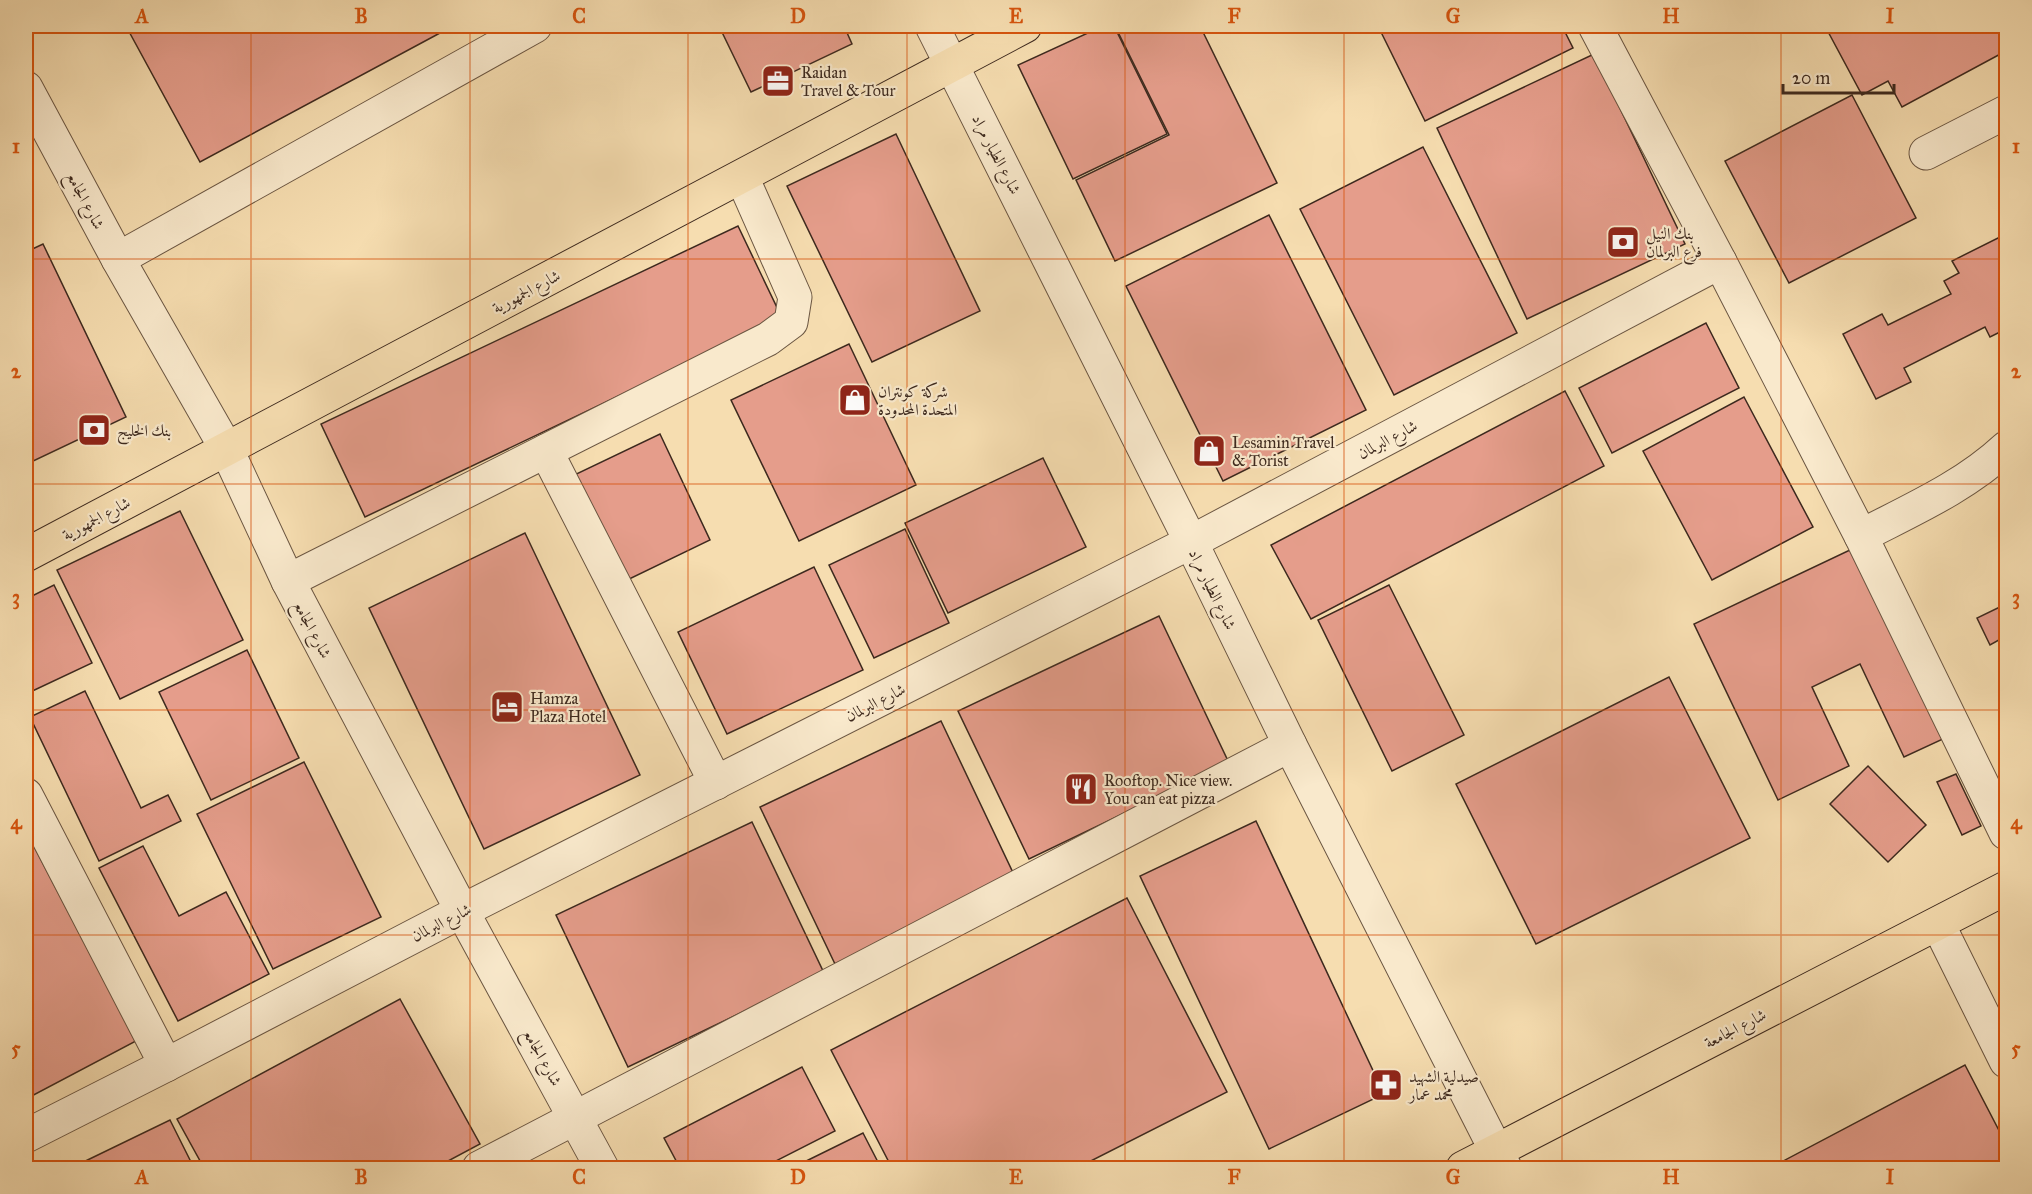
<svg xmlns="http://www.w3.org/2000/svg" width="2032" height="1194" font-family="'IM FELL Great Primer',Amiri,serif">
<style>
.building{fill:#e59d8b;stroke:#3d291e;stroke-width:1.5}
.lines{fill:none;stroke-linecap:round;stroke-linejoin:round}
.minor-casing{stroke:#6b5642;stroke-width:35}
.major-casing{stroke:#3d291e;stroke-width:35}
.minor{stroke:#f9e9cc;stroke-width:33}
.major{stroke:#f6ddb0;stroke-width:33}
.grid{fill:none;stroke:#d7540e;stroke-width:1.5;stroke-opacity:0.55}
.labels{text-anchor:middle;stroke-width:4.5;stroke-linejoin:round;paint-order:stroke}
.poi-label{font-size:16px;fill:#3d291e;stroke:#f9e9cc;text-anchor:start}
.street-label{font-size:16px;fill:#3d291e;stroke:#f9e9cc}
.neatline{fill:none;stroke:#d7540e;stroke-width:2}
.grid-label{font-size:20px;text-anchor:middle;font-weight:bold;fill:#d7540e}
</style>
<rect width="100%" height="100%" fill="#f6ddb0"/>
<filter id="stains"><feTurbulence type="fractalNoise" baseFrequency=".00333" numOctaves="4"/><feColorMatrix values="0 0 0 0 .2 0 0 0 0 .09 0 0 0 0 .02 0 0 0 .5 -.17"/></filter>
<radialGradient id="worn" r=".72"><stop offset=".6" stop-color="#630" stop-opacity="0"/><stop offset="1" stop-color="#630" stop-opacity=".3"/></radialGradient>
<g class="building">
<polygon points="126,26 453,26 200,162"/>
<polygon points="719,26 844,26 852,44 751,92"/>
<polygon points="1103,26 1114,26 1167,134 1073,179 1018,65"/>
<polygon points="1115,26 1200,26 1277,183 1115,261 1076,180 1169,135"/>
<polygon points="1378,26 1562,26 1573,48 1425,121"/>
<polygon points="1825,26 2006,26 2006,51 1902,107 1888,81 1862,95"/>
<polygon points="1594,54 1685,244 1527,319 1437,128"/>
<polygon points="1852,95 1916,218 1789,283 1725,161"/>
<polygon points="896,134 980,311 872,362 787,186"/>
<polygon points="1423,147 1517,333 1394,395 1300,209"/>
<polygon points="1269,215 1366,410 1223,481 1126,286"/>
<polygon points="738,226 782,318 365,517 321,424"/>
<polygon points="2006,234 2006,329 1990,337 1985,327 1904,368 1911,382 1876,399 1843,334 1882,314 1888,325 1951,294 1944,281 1959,273 1952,261"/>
<polygon points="43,244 126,417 29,463 26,456 26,252"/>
<polygon points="1706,323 1739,388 1612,453 1579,388"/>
<polygon points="849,344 916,485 799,541 731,400"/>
<polygon points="1565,391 1604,466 1311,619 1271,545"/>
<polygon points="1744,397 1813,527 1712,580 1643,451"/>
<polygon points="660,434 710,540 621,583 570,477"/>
<polygon points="1043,458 1086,547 948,613 905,523"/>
<polygon points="180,511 243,640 120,699 57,570"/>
<polygon points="905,529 949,623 874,658 829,565"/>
<polygon points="525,533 640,775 484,849 369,608"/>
<polygon points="1852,549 1943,739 1904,757 1860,664 1812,687 1849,766 1778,800 1694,624"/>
<polygon points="814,567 863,670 727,734 678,632"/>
<polygon points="54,585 92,663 26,694 26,599"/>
<polygon points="1389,585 1464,735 1392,771 1318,620"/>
<polygon points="2006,604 2006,636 1990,645 1977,618"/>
<polygon points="1159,616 1229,763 1029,859 958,711"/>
<polygon points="247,650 299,758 211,800 159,692"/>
<polygon points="1669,677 1750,838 1536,944 1456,784"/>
<polygon points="85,691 141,808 168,795 181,821 99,861 30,717"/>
<polygon points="941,721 1016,879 835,964 760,807"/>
<polygon points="304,762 381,917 273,969 197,814"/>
<polygon points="1868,766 1926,825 1888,862 1830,804"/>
<polygon points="1956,774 1981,826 1962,835 1937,782"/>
<polygon points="1256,821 1384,1094 1269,1149 1140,876"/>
<polygon points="752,822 824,973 628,1067 556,915"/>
<polygon points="26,831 136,1041 26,1099"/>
<polygon points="143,846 179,916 226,892 269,974 178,1021 99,868"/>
<polygon points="1127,898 1227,1092 1077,1168 892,1168 831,1050"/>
<polygon points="400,999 480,1144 435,1168 204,1168 177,1119"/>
<polygon points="1965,1065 2006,1144 2006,1168 1770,1168"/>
<polygon points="802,1067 835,1131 762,1168 680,1168 664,1138"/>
<polygon points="170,1120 194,1168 71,1168"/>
<polygon points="863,1133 881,1168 792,1168"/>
</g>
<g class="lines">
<g class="minor-casing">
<g id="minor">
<polyline points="932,26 1191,542 1290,745 1505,1168"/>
<polyline points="1595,26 1720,262 1861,536 2006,833"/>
<polyline points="26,88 118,259 226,448 288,581 462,911 602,1168"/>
<polyline points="1926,153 2006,112"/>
<polyline points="118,259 535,26"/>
<polyline points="546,451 716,783"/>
<path d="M1861,536C1911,510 1964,487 2006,448"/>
<polyline points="288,581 768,339 791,322 795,297 742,177"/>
<polyline points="26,795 166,1065"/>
<polyline points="1938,924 2006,1061"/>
<polyline points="26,1136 166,1065 462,911 1191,542 1720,262"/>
<polyline points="479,1168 1290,745"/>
</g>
</g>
<g class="major-casing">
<g id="major">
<polyline points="26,555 1025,26"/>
<polyline points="1463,1168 2006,888"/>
</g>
</g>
<use href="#minor" class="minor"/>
<use href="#major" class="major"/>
</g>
<path class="grid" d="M251,26V1168M470,26V1168M688,26V1168M907,26V1168M1125,26V1168M1344,26V1168M1562,26V1168M1781,26V1168M26,259H2006M26,484H2006M26,710H2006M26,935H2006"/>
<defs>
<g id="office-square" transform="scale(1.725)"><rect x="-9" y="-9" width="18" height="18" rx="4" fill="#8f2418" stroke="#f9e9cc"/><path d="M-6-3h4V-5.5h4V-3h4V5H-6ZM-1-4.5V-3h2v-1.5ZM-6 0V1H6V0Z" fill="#fff"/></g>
<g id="bank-square" transform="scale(1.725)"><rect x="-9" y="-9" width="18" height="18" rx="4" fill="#8f2418" stroke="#f9e9cc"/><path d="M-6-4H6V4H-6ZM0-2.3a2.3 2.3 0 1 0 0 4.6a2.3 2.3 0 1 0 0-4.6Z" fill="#fff"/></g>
<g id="shop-square" transform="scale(1.725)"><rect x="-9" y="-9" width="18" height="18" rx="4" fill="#8f2418" stroke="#f9e9cc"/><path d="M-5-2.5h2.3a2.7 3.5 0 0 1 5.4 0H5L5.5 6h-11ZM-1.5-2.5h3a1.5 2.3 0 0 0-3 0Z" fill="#fff"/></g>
<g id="hotel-square" transform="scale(1.725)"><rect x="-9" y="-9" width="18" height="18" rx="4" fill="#8f2418" stroke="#f9e9cc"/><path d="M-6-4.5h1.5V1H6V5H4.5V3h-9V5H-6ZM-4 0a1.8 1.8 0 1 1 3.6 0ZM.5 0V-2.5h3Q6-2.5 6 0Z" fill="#fff"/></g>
<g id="restaurant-square" transform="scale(1.725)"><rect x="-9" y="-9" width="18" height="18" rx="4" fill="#8f2418" stroke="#f9e9cc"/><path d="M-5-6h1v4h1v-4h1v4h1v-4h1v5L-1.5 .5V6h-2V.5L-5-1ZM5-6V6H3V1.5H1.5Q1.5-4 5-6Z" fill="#fff"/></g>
<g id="pharmacy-square" transform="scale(1.725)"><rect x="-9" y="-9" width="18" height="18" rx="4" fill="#8f2418" stroke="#f9e9cc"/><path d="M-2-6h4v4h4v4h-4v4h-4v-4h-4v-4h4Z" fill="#fff"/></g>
</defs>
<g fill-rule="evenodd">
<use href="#office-square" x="778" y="81"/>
<use href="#bank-square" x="1623" y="242"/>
<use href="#shop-square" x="855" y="400"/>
<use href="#bank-square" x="94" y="430"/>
<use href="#shop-square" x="1209" y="451"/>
<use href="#hotel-square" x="507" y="707"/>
<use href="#restaurant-square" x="1081" y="789"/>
<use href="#pharmacy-square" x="1386" y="1085"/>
</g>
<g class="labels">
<g class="poi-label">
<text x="801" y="78">Raidan<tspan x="801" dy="18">Travel &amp; Tour</tspan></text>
<text x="1646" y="239">بنك النيل<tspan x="1646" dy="18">فرع البرلمان</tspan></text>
<text x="878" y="397">شركة كونتران<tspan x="878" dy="18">المتحدة المحدودة</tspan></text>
<text x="117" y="436">بنك الخليج</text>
<text x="1232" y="448">Lesamin Travel<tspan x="1232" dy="18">&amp; Torist</tspan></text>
<text x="530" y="704">Hamza<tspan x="530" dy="18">Plaza Hotel</tspan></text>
<text x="1104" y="786">Rooftop. Nice view.<tspan x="1104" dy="18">You can eat pizza</tspan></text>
<text x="1409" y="1082">صيدلية الشهيد<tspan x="1409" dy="18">محمد عمار</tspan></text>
</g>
<g class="street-label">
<text transform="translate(997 154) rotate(63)" y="6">شارع الطيار مراد</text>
<text transform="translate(86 200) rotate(62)" y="6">شارع الجامع</text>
<text transform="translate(526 291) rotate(-28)" y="6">شارع الجمهورية</text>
<text transform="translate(1387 439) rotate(-28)" y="6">شارع البرلمان</text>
<text transform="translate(96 518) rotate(-28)" y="6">شارع الجمهورية</text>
<text transform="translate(1213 589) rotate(64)" y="6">شارع الطيار مراد</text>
<text transform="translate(313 629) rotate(62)" y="6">شارع الجامع</text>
<text transform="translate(875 702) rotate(-27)" y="6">شارع البرلمان</text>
<text transform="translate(441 922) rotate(-27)" y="6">شارع البرلمان</text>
<text transform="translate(1735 1028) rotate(-27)" y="6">شارع الجامعة</text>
<text transform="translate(543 1057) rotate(61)" y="6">شارع الجامع</text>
</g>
</g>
<rect width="2032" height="1194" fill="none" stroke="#f6ddb0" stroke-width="66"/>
<path d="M1783 84v9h111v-9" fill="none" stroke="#3d291e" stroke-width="3"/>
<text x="1792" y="84" font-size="18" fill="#3d291e" stroke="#f9e9cc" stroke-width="4.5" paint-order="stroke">20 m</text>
<rect x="33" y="33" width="1966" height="1128" class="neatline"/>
<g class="grid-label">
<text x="142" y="23">A</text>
<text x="361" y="23">B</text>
<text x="579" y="23">C</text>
<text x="798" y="23">D</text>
<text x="1016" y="23">E</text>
<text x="1234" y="23">F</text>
<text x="1453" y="23">G</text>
<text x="1671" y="23">H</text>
<text x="1890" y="23">I</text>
<text x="16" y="153">1</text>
<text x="2016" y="153">1</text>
<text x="16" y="378">2</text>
<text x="2016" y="378">2</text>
<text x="16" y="604">3</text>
<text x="2016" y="604">3</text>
<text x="16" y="829">4</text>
<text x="2016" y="829">4</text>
<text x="16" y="1055">5</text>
<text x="2016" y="1055">5</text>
<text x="142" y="1184">A</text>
<text x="361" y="1184">B</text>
<text x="579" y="1184">C</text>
<text x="798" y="1184">D</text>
<text x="1016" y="1184">E</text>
<text x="1234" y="1184">F</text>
<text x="1453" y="1184">G</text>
<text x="1671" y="1184">H</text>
<text x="1890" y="1184">I</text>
</g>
<rect width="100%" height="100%" filter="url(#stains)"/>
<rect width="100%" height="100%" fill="url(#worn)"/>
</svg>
